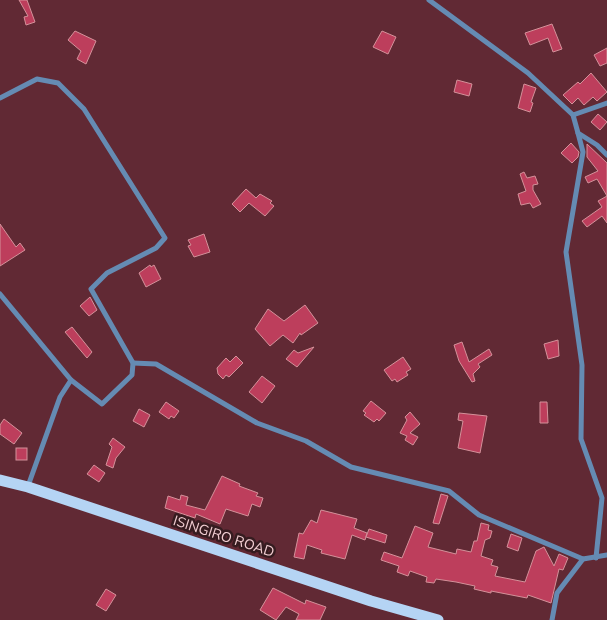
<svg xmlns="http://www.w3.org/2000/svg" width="607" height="620" font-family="Mulish,sans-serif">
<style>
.building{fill:#bd3e5c;stroke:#d4919a}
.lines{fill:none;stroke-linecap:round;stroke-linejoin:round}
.minor{stroke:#658bb3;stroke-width:5}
.primary{stroke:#b5d4f4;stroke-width:11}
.labels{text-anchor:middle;stroke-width:5;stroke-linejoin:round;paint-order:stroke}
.street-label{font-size:14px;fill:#f2ced2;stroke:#361c20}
</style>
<rect width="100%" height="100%" fill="#612934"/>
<g class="building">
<polygon points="19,0 27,0 35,22 26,25 24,17 28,16"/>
<polygon points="552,24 562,49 553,52 548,38 530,45 525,33"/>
<polygon points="75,31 96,41 86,64 77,59 81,51 68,40"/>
<polygon points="382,31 396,37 388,54 373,47"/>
<polygon points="607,48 607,63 600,66 594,55"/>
<polygon points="591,73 607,92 597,101 593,97 584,105 578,98 572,104 563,95 578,82 580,84"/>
<polygon points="457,80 472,84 469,96 454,92"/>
<polygon points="524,84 536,88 531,102 533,103 530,112 518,108"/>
<polygon points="598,114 607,122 600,130 591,122"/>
<polygon points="571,143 579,152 578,157 572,163 561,153"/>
<polygon points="587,144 607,163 607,196 597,179 588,183 585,177 598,171 587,157"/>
<polygon points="524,172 527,178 535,176 538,184 533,185 533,190 541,204 533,208 530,203 521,205 518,194 526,191 520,174"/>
<polygon points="246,189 256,198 260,194 272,201 270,203 274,206 265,216 249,203 240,212 232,204"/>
<polygon points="607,196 607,223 602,216 587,227 582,221 602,207 598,201"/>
<polygon points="0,224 16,247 20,243 25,250 0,266"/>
<polygon points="204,234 210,252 194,257 188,246 191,245 188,240"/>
<polygon points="150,265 151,267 154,265 161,279 146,287 139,273"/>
<polygon points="90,297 97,310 89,316 80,306"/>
<polygon points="305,305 318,323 301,335 300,333 293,343 283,335 270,346 255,329 268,309 284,321"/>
<polygon points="72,327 92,352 87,358 65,332"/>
<polygon points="558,340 559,356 548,359 544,344"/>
<polygon points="462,342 469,362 489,349 492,355 478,364 480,367 473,374 475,381 472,382 459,361 454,345"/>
<polygon points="314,347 297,367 286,359 294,350 298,353"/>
<polygon points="236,356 243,363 229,377 226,375 223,379 218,374 217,368 226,358 230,362"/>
<polygon points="403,357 411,369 406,372 408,375 397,382 395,379 392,381 384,370"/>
<polygon points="262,376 275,386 262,403 249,392"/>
<polygon points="371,401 386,413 379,421 377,419 374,422 364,415 366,413 363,411"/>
<polygon points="166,402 179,411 174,418 171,416 169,419 159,412"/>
<polygon points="540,402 547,402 548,423 540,423"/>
<polygon points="139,409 150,415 144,427 133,421"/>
<polygon points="410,412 420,424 410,433 418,437 413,445 405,440 407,436 400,433 407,420 405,417"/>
<polygon points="459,413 487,416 480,453 458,448 463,421 458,420"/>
<polygon points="4,419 22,433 14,444 0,434 0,425"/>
<polygon points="113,438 125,447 116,458 113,468 106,465 112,447 109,444"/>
<rect x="16" y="448" width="11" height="12"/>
<polygon points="94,465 105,473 99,482 87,474"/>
<polygon points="222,476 240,484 239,486 258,493 256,496 263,498 260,507 252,504 248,516 226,509 220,524 196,514 195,518 165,508 168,496 180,500 181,495 188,497 186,505 205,510"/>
<polygon points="441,494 448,496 439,524 433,523"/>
<polygon points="321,510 357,519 354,528 367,533 365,540 352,535 345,559 321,553 322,550 307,545 304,559 294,557 299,533 303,534 311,520 317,523"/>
<polygon points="481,523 489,525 488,530 492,531 490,538 485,540 481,556 493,560 491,565 498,567 495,576 525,582 536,551 544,547 554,566 559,554 568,558 563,570 559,569 551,603 528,595 527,598 491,591 491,593 474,589 475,586 456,582 436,579 434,583 426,582 427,577 410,571 408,576 397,572 399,566 381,560 384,552 402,558 415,526 433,533 428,547 456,554 457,549 471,552 474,541 477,541"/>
<polygon points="369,529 387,535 385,543 366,537"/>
<polygon points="511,534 522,538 518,551 507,547"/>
<polygon points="273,588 305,604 306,600 326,607 320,620 296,620 299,614 286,607 276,620 260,610"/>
<polygon points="106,589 116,595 106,611 96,605"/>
</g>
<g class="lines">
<g class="minor">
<polyline points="429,0 528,73 573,115 578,133 597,145 607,155"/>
<polyline points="0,98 37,79 58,83 84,109 165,238 156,248 107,273 91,289 133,363 132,375 102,404 71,380"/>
<polyline points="573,115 607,103"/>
<polyline points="578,133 583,152 566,252 582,365 581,439 602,498 596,558"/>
<polyline points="0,294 71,380 60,397 28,486"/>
<polyline points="133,363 156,364 257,423 306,441 351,467 449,491 479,515 583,559"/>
<polyline points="552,620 557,593 583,559 607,555"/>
</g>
<polyline class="primary" points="0,480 28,487 371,601 438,620"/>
</g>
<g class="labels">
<g class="street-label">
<text transform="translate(224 536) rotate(18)" y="5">ISINGIRO ROAD</text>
</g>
</g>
</svg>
